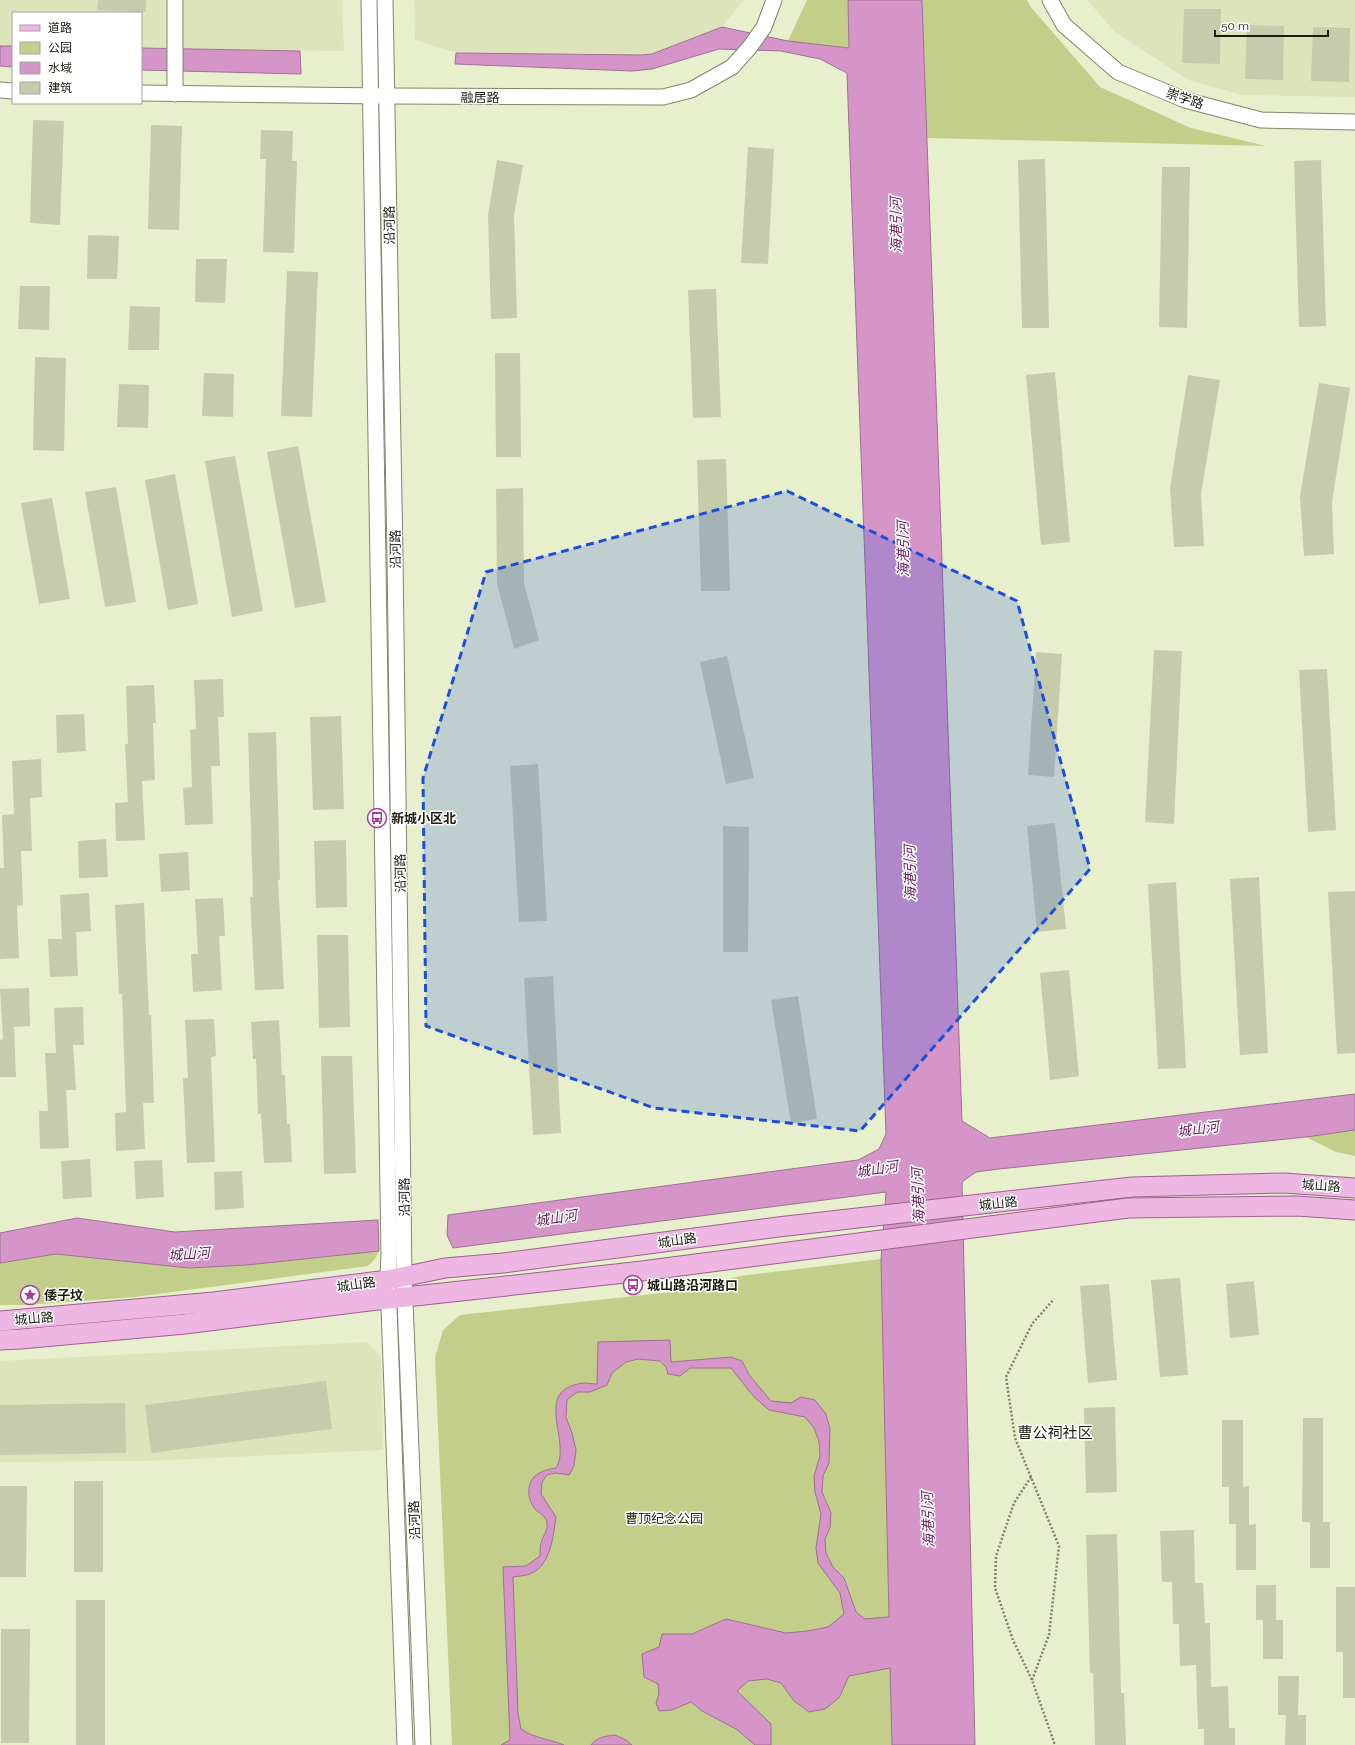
<svg xmlns="http://www.w3.org/2000/svg" width="1355" height="1745" font-family="Raleway,'Noto Sans SC',sans-serif">
<style>
.built{fill:#dde4bc}
.green{fill:#c3ce8b}
.water{fill:#d595c8;stroke:#9d7191}
.building{fill:#c6ccab}
.lines{fill:none;stroke-linecap:round;stroke-linejoin:round}
.minor-casing{stroke:#818668;stroke-width:17}
.major-casing{stroke:#9b608d;stroke-width:21}
.path{stroke:#7d816b;stroke-width:2.5;stroke-dasharray:2 2;stroke-linecap:butt}
.minor{stroke:#fff;stroke-width:15}
.major{stroke:#edb6e3;stroke-width:19}
.marked{fill:#1d4ed8;fill-opacity:0.2;stroke:#1d4ed8;stroke-width:3;stroke-dasharray:8 5;stroke-linejoin:round}
.labels{text-anchor:middle;stroke-width:3;stroke-linejoin:round;paint-order:stroke}
.street-label{font-size:13px;fill:#1a1c10;stroke:#fff}
.poi-label{font-size:13px;font-weight:bold;fill:#1a1c10;stroke:#fff;text-anchor:start}
.park-label{font-size:13px;fill:#282d0a;stroke:#fff}
.water-label{font-size:14px;font-style:italic;fill:#6a2060;stroke:#fff}
.quarter-label{font-size:15px;fill:#1a1c10;stroke:#fff}
</style>
<rect width="100%" height="100%" fill="#e8efcd"/>
<g class="built">
<polygon points="0,0 342,0 344,51 141,48 141,13 13,13 13,46 0,46"/>
<polygon points="414,0 744,0 722,27 652,54 642,55 456,53 415,40"/>
<polygon points="1087,0 1355,0 1355,97 1242,95 1188,80 1115,32"/>
<polygon points="367,1342 381,1357 383,1450 147,1461 0,1462 0,1361"/>
</g>
<g class="green">
<polygon points="807,0 848,0 849,48 788,41"/>
<polygon points="922,0 1027,0 1030,6 1100,87 1191,128 1266,146 927,138"/>
<polygon points="1355,1130 1355,1156 1336,1152 1306,1137"/>
<polygon points="379,1251 375,1259 368,1266 135,1297 27,1305 0,1305 0,1263 56,1254 189,1268 247,1265"/>
<polygon points="881,1259 892,1745 452,1745 435,1358 443,1330 460,1315 671,1292 740,1276"/>
</g>
<g class="water">
<path d="M848,0H922L962,1121L990,1138L1355,1094V1130L1306,1137L999,1169L976,1172L962,1182L975,1745H892L890,1668L849,1676L839,1698L825,1709L809,1712L794,1701L781,1683L767,1679L748,1681L737,1691L771,1724V1745H755L736,1729L702,1711L691,1702L672,1710L659,1711L656,1703L659,1694L658,1684L644,1677L642,1654L659,1647L662,1634H692L726,1619L786,1633L808,1631L828,1627L844,1614L840,1593L818,1563L816,1548L821,1514L815,1492L814,1476L820,1456L819,1442L814,1428L805,1417L769,1410L754,1397L731,1368H690L680,1376L668,1374L666,1367L660,1361L638,1359L626,1362L612,1373L607,1385L590,1392H577L567,1400L566,1417L572,1433L576,1450L574,1466L569,1475L556,1473L547,1475L542,1482L541,1494L556,1517C553,1536 551,1564 532,1573C527,1576 519,1576 513,1577L518,1713L521,1729C534,1738 549,1739 564,1745H501L510,1740L503,1567L526,1566L540,1556C540,1551 540,1545 542,1540C544,1534 548,1530 547,1523C546,1516 539,1513 535,1509C528,1501 526,1485 534,1477C540,1471 549,1469 556,1468C572,1443 534,1393 578,1384C583,1382 591,1384 597,1384L598,1342L670,1340L671,1362L731,1357L742,1361L750,1376L771,1401L791,1403L801,1397L815,1400L826,1414L830,1429L829,1463L823,1476L822,1492L831,1513L830,1528L825,1539L826,1553L833,1567L844,1578L856,1612L865,1619L889,1617L881,1259L886,1192L453,1248L447,1235L448,1215L858,1160L879,1149L886,1134L847,73L820,59L781,51L719,49L652,69L632,71L455,64L456,53L642,55L652,54L722,27L788,41L849,48Z"/>
<polygon points="0,46 13,46 13,67 0,66"/>
<polygon points="141,48 300,51 301,74 141,70"/>
<polygon points="77,1218 175,1232 378,1220 379,1251 247,1265 189,1268 56,1254 0,1263 0,1233"/>
<path d="M615,1735L626,1740L632,1745H591C596,1737 607,1736 615,1735Z"/>
</g>
<g class="building">
<polygon points="98,0 146,0 146,12 97,10"/>
<polygon points="1184,9 1221,9 1220,64 1182,63"/>
<polygon points="1247,25 1284,26 1283,80 1245,79"/>
<polygon points="1313,27 1350,28 1349,82 1311,81"/>
<polygon points="33,120 64,121 60,225 30,223"/>
<polygon points="151,125 182,126 179,230 148,229"/>
<polygon points="261,130 293,131 292,161 297,161 294,253 263,252 266,159 260,159"/>
<polygon points="748,147 774,149 768,264 741,263"/>
<polygon points="1045,159 1049,328 1022,328 1018,160"/>
<polygon points="497,160 523,165 514,215 517,318 491,319 488,215"/>
<polygon points="1321,160 1326,326 1299,327 1294,161"/>
<polygon points="1162,167 1190,167 1187,328 1159,327"/>
<polygon points="88,235 119,236 117,279 87,279"/>
<polygon points="196,259 227,259 225,303 195,302"/>
<polygon points="287,271 318,272 312,417 281,416"/>
<polygon points="20,286 50,286 49,330 18,329"/>
<polygon points="716,289 721,417 693,418 688,290"/>
<polygon points="130,306 160,307 159,350 128,350"/>
<polygon points="495,353 520,353 521,457 496,457"/>
<polygon points="35,357 66,358 64,451 33,450"/>
<polygon points="1055,372 1070,542 1041,545 1026,375"/>
<polygon points="204,373 234,374 233,417 202,416"/>
<polygon points="1188,375 1220,380 1201,494 1204,546 1174,547 1170,488"/>
<polygon points="1319,383 1350,388 1332,502 1334,554 1304,556 1300,496"/>
<polygon points="119,384 149,385 148,428 117,427"/>
<polygon points="298,446 326,602 295,608 267,452"/>
<polygon points="235,456 263,611 232,617 205,461"/>
<polygon points="726,459 730,591 701,591 697,460"/>
<polygon points="175,474 198,604 168,610 145,480"/>
<polygon points="116,487 136,602 105,607 85,492"/>
<polygon points="523,488 524,583 539,640 514,649 497,583 496,489"/>
<polygon points="52,498 70,599 39,604 21,503"/>
<polygon points="1154,650 1182,651 1174,824 1145,822"/>
<polygon points="1036,652 1062,654 1054,777 1028,775"/>
<polygon points="727,656 754,778 726,784 700,662"/>
<polygon points="1327,669 1336,830 1308,832 1299,670"/>
<polygon points="223,679 224,717 218,717 220,766 211,766 213,824 185,825 183,788 192,787 190,730 196,729 194,680"/>
<polygon points="154,685 156,723 153,723 155,780 142,781 145,840 116,841 115,803 128,802 125,744 128,744 126,686"/>
<polygon points="84,714 86,751 57,753 56,715"/>
<polygon points="341,716 344,809 313,810 310,717"/>
<polygon points="276,732 280,880 278,880 284,989 255,990 250,897 253,897 248,733"/>
<polygon points="41,759 42,797 30,798 32,851 21,851 23,905 17,906 19,958 0,959 0,868 4,868 2,815 14,814 12,761"/>
<polygon points="538,764 547,921 519,922 510,766"/>
<polygon points="1055,823 1066,929 1037,932 1027,826"/>
<polygon points="723,826 749,827 748,952 723,952"/>
<polygon points="106,839 108,877 79,878 78,841"/>
<polygon points="346,840 347,907 316,908 314,841"/>
<polygon points="188,852 190,890 161,892 159,854"/>
<polygon points="1259,877 1268,1053 1240,1055 1230,879"/>
<polygon points="1176,882 1186,1068 1158,1069 1148,884"/>
<polygon points="1355,891 1355,1053 1337,1054 1328,892"/>
<polygon points="89,893 91,931 76,932 78,976 50,977 48,939 62,939 60,895"/>
<polygon points="223,898 225,936 219,936 222,990 193,992 191,954 198,954 195,899"/>
<polygon points="144,903 149,1015 151,1015 154,1103 143,1103 145,1149 116,1151 115,1113 126,1112 122,994 119,994 115,905"/>
<polygon points="317,935 348,935 350,1027 319,1028"/>
<polygon points="1069,970 1079,1076 1050,1080 1040,973"/>
<polygon points="553,976 561,1133 533,1135 524,978"/>
<polygon points="29,988 30,1026 14,1027 16,1077 0,1077 0,1040 3,1039 0,989"/>
<polygon points="798,996 817,1119 791,1123 771,1000"/>
<polygon points="83,1007 84,1045 73,1045 76,1090 66,1090 69,1148 40,1149 39,1111 48,1111 45,1053 56,1053 54,1008"/>
<polygon points="214,1019 216,1056 211,1057 215,1162 187,1163 183,1078 188,1078 185,1020"/>
<polygon points="279,1020 282,1075 285,1075 287,1124 290,1124 292,1162 264,1163 261,1114 258,1114 256,1059 253,1059 251,1022"/>
<polygon points="321,1056 352,1056 356,1173 324,1174"/>
<polygon points="90,1159 92,1197 63,1199 61,1161"/>
<polygon points="162,1160 164,1197 136,1199 134,1161"/>
<polygon points="242,1171 244,1208 215,1210 214,1172"/>
<polygon points="1180,1278 1188,1375 1160,1377 1151,1280"/>
<polygon points="1254,1281 1259,1335 1230,1338 1226,1284"/>
<polygon points="1109,1284 1117,1380 1088,1383 1080,1286"/>
<polygon points="326,1381 332,1429 151,1453 145,1405"/>
<polygon points="125,1403 126,1453 0,1455 0,1405"/>
<polygon points="1115,1407 1117,1492 1086,1493 1084,1408"/>
<polygon points="1303,1418 1323,1418 1323,1522 1330,1522 1330,1568 1310,1568 1310,1522 1302,1522"/>
<polygon points="1222,1420 1243,1420 1243,1487 1249,1486 1249,1525 1256,1524 1256,1570 1236,1570 1236,1524 1229,1524 1229,1487 1222,1487"/>
<rect x="74" y="1481" width="29" height="91"/>
<polygon points="0,1486 27,1486 26,1577 0,1577"/>
<polygon points="1194,1530 1195,1583 1203,1583 1205,1623 1210,1623 1211,1687 1228,1686 1229,1728 1235,1728 1235,1745 1204,1745 1204,1729 1198,1729 1196,1665 1180,1666 1179,1624 1173,1624 1172,1582 1162,1582 1160,1531"/>
<polygon points="1117,1534 1121,1693 1124,1693 1126,1745 1095,1745 1093,1673 1090,1673 1086,1535"/>
<polygon points="1256,1585 1276,1585 1276,1620 1283,1620 1283,1659 1263,1659 1263,1620 1256,1620"/>
<polygon points="1336,1587 1355,1587 1355,1698 1343,1698 1343,1652 1336,1652"/>
<rect x="76" y="1600" width="29" height="145"/>
<polygon points="1,1629 30,1629 29,1743 1,1743"/>
<polygon points="1278,1676 1299,1676 1298,1715 1306,1715 1306,1745 1285,1745 1286,1715 1278,1715"/>
</g>
<g class="lines">
<g class="minor-casing">
<g id="minor">
<polyline points="175,0 175,94"/>
<polyline points="369,0 389,1253 388,1280 405,1745"/>
<polyline points="385,0 395,557 404,1277 423,1745"/>
<polyline points="1050,0 1064,25 1118,72 1185,100 1261,120 1355,122"/>
<polyline points="0,90 13,91"/>
<polyline points="141,93 386,96 663,97 691,90 732,67 749,48 764,27 774,0"/>
</g>
</g>
<g class="major-casing">
<g id="major">
<polyline points="0,1321 214,1302 388,1280 445,1268 503,1263 778,1227 1132,1187 1284,1183 1355,1188"/>
<polyline points="0,1340 21,1339 185,1324 369,1301 634,1272 1128,1208 1297,1206 1355,1210"/>
</g>
</g>
<g class="path">
<polyline points="1031,1477 1014,1503 996,1556 995,1588 1013,1640 1032,1680 1055,1745"/>
<polyline points="1032,1680 1049,1635 1059,1546 1015,1438 1006,1377 1032,1324 1054,1299"/>
</g>
<use href="#minor" class="minor"/>
<use href="#major" class="major"/>
</g>
<path class="marked" d="M787,491L1017,601L1090,869L860,1131L654,1108L426,1026L423,778L486,572Z"/>
<defs>
<g id="bus-ring" transform="scale(1)"><circle r="9.5" fill="#fff" stroke="#ab3d9c" stroke-width="1.5"/><path d="M-5-6H5V4H4V6H2V4H-2V6H-4V4H-5ZM-3.5-4V0h7V-4ZM-3.5 1.2v1.5H-2V1.2ZM2 1.2v1.5H3.5V1.2Z" fill="#ab3d9c"/></g>
<g id="sight-ring" transform="scale(1)"><circle r="9.5" fill="#fff" stroke="#ab3d9c" stroke-width="1.5"/><path d="M0-6L1.8-2.2L6-1.7L2.9 1.2L3.7 5.4L0 3.3L-3.7 5.4L-2.9 1.2L-6-1.7L-1.8-2.2Z" fill="#ab3d9c"/></g>
</defs>
<g fill-rule="evenodd">
<use href="#bus-ring" x="377" y="818"/>
<use href="#bus-ring" x="633" y="1285"/>
<use href="#sight-ring" x="30" y="1295"/>
</g>
<g class="labels">
<g class="street-label">
<text x="480" y="102">融居路</text>
<text transform="translate(1185 98) rotate(19)" y="5">崇学路</text>
<text transform="translate(389 225) rotate(-91)" y="5">沿河路</text>
<text transform="translate(395 549) rotate(-91)" y="5">沿河路</text>
<text transform="translate(400 873) rotate(-91)" y="5">沿河路</text>
<text transform="translate(1321 1185) rotate(4)" y="5">城山路</text>
<text transform="translate(404 1197) rotate(-91)" y="5">沿河路</text>
<text transform="translate(998 1203) rotate(-6)" y="5">城山路</text>
<text transform="translate(677 1240) rotate(-8)" y="5">城山路</text>
<text transform="translate(356 1284) rotate(-8)" y="5">城山路</text>
<text transform="translate(34 1318) rotate(-5)" y="5">城山路</text>
<text transform="translate(414 1520) rotate(-92)" y="5">沿河路</text>
</g>
<g class="poi-label">
<text x="391" y="823">新城小区北</text>
<text x="647" y="1290">城山路沿河路口</text>
<text x="44" y="1300">倭子坟</text>
</g>
<g class="park-label">
<text x="664" y="1523">曹顶纪念公园</text>
</g>
<g class="water-label">
<text transform="translate(896 225) rotate(-91)" y="5">海港引河</text>
<text transform="translate(903 549) rotate(-91)" y="5">海港引河</text>
<text transform="translate(910 873) rotate(-91)" y="5">海港引河</text>
<text transform="translate(1198 1129) rotate(-7)" y="5">城山河</text>
<text transform="translate(877 1169) rotate(-9)" y="5">城山河</text>
<text transform="translate(918 1196) rotate(-92)" y="5">海港引河</text>
<text transform="translate(556 1218) rotate(-9)" y="5">城山河</text>
<text transform="translate(189 1254) rotate(-4)" y="5">城山河</text>
<text transform="translate(928 1520) rotate(-92)" y="5">海港引河</text>
</g>
<g class="quarter-label">
<text x="1055" y="1438">曹公祠社区</text>
</g>
</g>
<rect x="12" y="12" width="130" height="92" fill="#ffffff" stroke="#a3a49f"/>
<rect x="20" y="25" width="20" height="6" fill="#edb6e3" stroke="#a3a49f"/>
<text x="48" y="32" font-size="12" fill="#1a1c10">道路</text>
<rect x="20" y="42" width="20" height="12" fill="#c3ce8b" stroke="#a3a49f"/>
<text x="48" y="52" font-size="12" fill="#1a1c10">公园</text>
<rect x="20" y="62" width="20" height="12" fill="#d595c8" stroke="#a3a49f"/>
<text x="48" y="72" font-size="12" fill="#1a1c10">水域</text>
<rect x="20" y="82" width="20" height="12" fill="#c6ccab" stroke="#a3a49f"/>
<text x="48" y="92" font-size="12" fill="#1a1c10">建筑</text>
<path d="M1215 30v6h113v-6" fill="none" stroke="#1a1c10" stroke-width="2"/>
<text x="1221" y="30" font-size="12" fill="#1a1c10" stroke="#ffffff" stroke-width="3" paint-order="stroke">50 m</text>
</svg>
